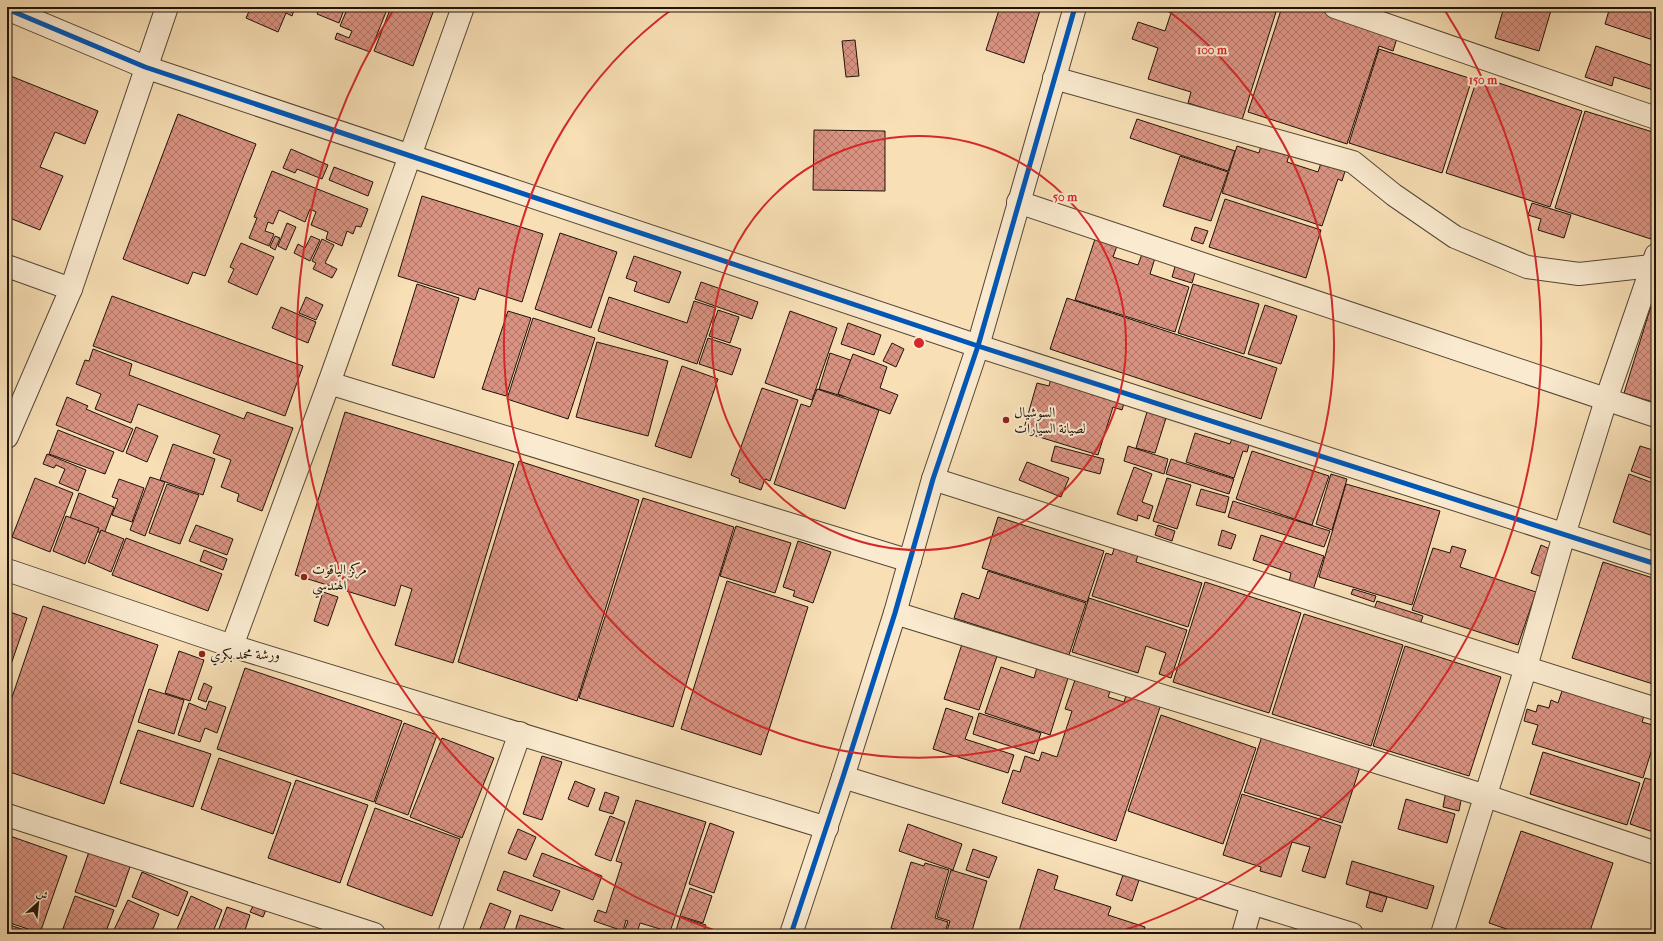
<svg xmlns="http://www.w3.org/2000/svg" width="1663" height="941" font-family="'IM FELL French Canon',Amiri,serif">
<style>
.building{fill:url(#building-cross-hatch);stroke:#1f1309}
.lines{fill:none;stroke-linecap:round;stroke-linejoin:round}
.minor-casing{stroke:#554634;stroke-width:24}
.minor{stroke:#faeacf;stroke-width:22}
.cycleway-casing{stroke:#faeacf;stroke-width:8}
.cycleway{stroke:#0057b8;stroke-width:5}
.ring{fill:none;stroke:#d62828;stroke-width:2}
.poi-dot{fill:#8f2418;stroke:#faeacf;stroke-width:1.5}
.labels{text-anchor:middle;stroke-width:4;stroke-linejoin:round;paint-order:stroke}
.poi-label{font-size:14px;fill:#1f1309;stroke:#faeacf;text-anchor:start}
.centre{fill:#d62828;stroke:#faeacf;stroke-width:2}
.ring-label{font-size:12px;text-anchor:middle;font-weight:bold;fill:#d62828;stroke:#faeacf;stroke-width:4;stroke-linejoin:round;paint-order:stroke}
</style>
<defs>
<pattern id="building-cross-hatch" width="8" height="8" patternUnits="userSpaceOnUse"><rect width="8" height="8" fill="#da9382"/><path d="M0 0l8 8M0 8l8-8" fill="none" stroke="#b07769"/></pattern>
</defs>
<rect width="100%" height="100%" fill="#f8dfb5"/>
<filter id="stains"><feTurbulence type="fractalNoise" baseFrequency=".005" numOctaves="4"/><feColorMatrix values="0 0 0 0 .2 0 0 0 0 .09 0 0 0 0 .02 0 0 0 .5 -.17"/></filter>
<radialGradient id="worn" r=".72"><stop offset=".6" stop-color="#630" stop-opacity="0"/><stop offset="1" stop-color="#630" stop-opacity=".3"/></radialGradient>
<g class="building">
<polygon points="251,7 295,7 292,16 286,13 278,32 246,18"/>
<polygon points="320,7 345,7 339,23 317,14"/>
<polygon points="348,7 388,7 370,52 335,39 337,33 349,38 352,31 340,26"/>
<polygon points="391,7 435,7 413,66 374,51"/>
<polygon points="1000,7 1041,7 1024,63 986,50"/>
<polygon points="1173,7 1260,7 1276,12 1242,120 1188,103 1191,92 1148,79 1158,48 1132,39 1138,22 1165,31"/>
<polygon points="1282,7 1320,7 1363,21 1397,38 1393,51 1379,46 1347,144 1248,112"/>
<polygon points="1504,7 1552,7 1539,51 1495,38"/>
<polygon points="1610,7 1656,7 1656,41 1605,24"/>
<polygon points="855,40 859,76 846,77 842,41"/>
<polygon points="1596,46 1656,67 1656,91 1614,77 1612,86 1585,77"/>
<polygon points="1379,49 1472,79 1442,173 1349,143"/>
<polygon points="8,75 98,111 85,144 55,132 40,167 63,176 40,230 7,217 7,78"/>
<polygon points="1478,76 1582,111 1550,207 1446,173"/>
<polygon points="1585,111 1656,133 1656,198 1653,207 1656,208 1656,235 1654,240 1555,208"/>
<polygon points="178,114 256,144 205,276 193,272 188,284 123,259"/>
<polygon points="1137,119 1235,151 1228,171 1130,138"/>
<polygon points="814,130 885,131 885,191 813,190"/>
<polygon points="1262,142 1290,151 1287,162 1318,172 1322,160 1346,168 1342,181 1338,179 1322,226 1222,193 1237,146 1259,153"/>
<polygon points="291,149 328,165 322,179 297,169 295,173 283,168"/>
<polygon points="1180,156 1228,172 1211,221 1163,206"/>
<polygon points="334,167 373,182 368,196 329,180"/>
<polygon points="272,171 368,209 361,227 356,226 353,234 347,231 342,246 326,239 328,232 311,225 316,212 310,209 305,222 279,210 273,224 268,222 265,231 274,234 269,246 249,238 257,218 254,217"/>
<polygon points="422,196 543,234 522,302 479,288 475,300 398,276"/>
<polygon points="1225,199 1321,230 1306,278 1209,247"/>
<polygon points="1532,203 1571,215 1564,238 1538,230 1541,219 1528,215"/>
<polygon points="287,223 296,227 286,250 278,246"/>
<polygon points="1195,227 1208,231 1203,244 1191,240"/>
<polygon points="560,233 617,252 591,328 535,309"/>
<polygon points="275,236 280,238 275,250 270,247"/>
<polygon points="311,236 320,240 310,261 294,253 298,244 305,248"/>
<polygon points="1096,236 1118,243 1113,257 1138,265 1142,254 1155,258 1150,274 1189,287 1175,332 1075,300"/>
<polygon points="322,239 334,245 325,263 337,269 332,278 313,269 316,263 312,261"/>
<polygon points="241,243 274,257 257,295 228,282 234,269 230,267"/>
<polygon points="634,256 681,272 669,303 634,291 637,282 626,278"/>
<polygon points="1177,260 1197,266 1192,283 1172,277"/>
<polygon points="701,282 758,302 752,319 695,299"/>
<polygon points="417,284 459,298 434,378 392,365"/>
<polygon points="1193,284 1259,304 1244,354 1178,333"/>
<polygon points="1656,290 1656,403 1624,393"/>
<polygon points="112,296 303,366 285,416 93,346"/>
<polygon points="306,297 323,305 316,320 299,313"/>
<polygon points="609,297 687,323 694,301 716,308 697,364 598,331"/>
<polygon points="1067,298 1277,368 1261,419 1050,349"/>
<polygon points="1265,305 1297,316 1281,364 1248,354"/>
<polygon points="281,307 316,322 308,343 272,328"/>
<polygon points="718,310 739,317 730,343 709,336"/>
<polygon points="508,311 531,318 506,396 482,389"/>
<polygon points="790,311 837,328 812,400 765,383"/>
<polygon points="533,318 595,338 568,419 507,399"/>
<polygon points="848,323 881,335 874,355 841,344"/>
<polygon points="708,338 741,349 732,375 699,364"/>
<polygon points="597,342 668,361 648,436 576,417"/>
<polygon points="892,343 904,349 896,367 883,361"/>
<polygon points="93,349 132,364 129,375 244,419 247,412 293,428 262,511 237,501 239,494 221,487 231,460 213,453 220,435 138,404 131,423 95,409 101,394 76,384 85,360 89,361"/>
<polygon points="830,353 856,362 845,397 819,389"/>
<polygon points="853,354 887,367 880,388 898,395 890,414 838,394"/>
<polygon points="682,366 718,379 691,458 655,446"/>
<polygon points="1052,375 1126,397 1122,410 1113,407 1098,455 1023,432 1037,383 1049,386"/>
<polygon points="762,388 798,400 770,481 765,479 761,490 739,482 740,479 731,475"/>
<polygon points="817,389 879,410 845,509 774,484 801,404 810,407"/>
<polygon points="67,397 88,406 86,409 133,429 123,452 56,425"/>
<polygon points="345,412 514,464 453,663 395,645 412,589 401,585 395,606 295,575"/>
<polygon points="1147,412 1166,418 1155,453 1136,448"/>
<polygon points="136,427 158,436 147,462 126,453"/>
<polygon points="58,430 114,452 105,474 49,454"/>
<polygon points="1195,433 1230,444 1234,433 1251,438 1247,452 1243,451 1234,478 1186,462"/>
<polygon points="173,444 215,459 203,495 160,480"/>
<polygon points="1055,446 1104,459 1100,474 1051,461"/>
<polygon points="1128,446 1168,459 1164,474 1124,461"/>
<polygon points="1640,446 1656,451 1656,480 1631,471"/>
<polygon points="1252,451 1329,476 1312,525 1236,499"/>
<polygon points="47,454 86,470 78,491 59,483 65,469 56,465 54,468 43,464"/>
<polygon points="1171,459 1234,479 1229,494 1166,474"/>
<polygon points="519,461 639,500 577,701 458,662"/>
<polygon points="1027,462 1069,478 1061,497 1019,480"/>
<polygon points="1134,467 1152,474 1142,502 1153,506 1149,519 1138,515 1137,521 1117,514"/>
<polygon points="1331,474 1347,479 1332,530 1316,524"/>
<polygon points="1629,474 1656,484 1656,537 1613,522"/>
<polygon points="150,477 165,482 145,536 130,530"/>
<polygon points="35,478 73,493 50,552 12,537"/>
<polygon points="1167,478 1191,485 1177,529 1153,521"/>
<polygon points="119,479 144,488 132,522 112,515 118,499 112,497"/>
<polygon points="167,484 199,495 180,544 149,533"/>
<polygon points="1346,484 1440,511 1412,605 1319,577"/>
<polygon points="1201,489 1229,497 1225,513 1196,505"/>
<polygon points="79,493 114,507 104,534 69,521"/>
<polygon points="643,498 734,527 673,727 579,698"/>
<polygon points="1233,501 1330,531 1324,547 1228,517"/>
<polygon points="66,516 99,528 85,564 53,551"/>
<polygon points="998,517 1104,551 1087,602 982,568"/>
<polygon points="196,525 233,539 227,555 189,541"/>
<polygon points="1158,525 1175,531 1172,541 1155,535"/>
<polygon points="736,526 791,543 775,593 720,576"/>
<polygon points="101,530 124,539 111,572 88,562"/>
<polygon points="1222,530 1236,535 1231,549 1218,545"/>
<polygon points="1261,535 1324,556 1313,590 1289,582 1291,573 1253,560"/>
<polygon points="126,538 222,574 208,611 112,575"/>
<polygon points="798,541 831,552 813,603 793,596 795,591 783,587"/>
<polygon points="1116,543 1139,551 1136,562 1202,583 1188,627 1092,596 1106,553 1112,555"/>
<polygon points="1541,545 1552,550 1542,577 1531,573"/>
<polygon points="1452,546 1466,550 1460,567 1536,592 1518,645 1412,610 1433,548 1450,553"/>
<polygon points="204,550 227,559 223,570 200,561"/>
<polygon points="1603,562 1656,579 1656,685 1572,658"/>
<polygon points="988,571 1086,603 1069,655 954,618 962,593 979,599"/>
<polygon points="727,581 808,607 761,755 681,729"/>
<polygon points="1205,582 1301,613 1269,713 1173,682"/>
<polygon points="1353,589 1376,596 1374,602 1351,594"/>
<polygon points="323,592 338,597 328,626 314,621"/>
<polygon points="1089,598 1187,630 1171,678 1159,674 1166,653 1146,646 1138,673 1072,652"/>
<polygon points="1377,601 1423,616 1420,625 1374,609"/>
<polygon points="43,606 158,645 104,804 7,771 7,712"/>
<polygon points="7,611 27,618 7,676"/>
<polygon points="1304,614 1403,645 1371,746 1272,714"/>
<polygon points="962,644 997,656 979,710 944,699"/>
<polygon points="1405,646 1501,677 1469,776 1373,746"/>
<polygon points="179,651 204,660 190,701 165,693"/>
<polygon points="1038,664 1069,675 1050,735 985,713 1001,667 1034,678"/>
<polygon points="245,668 402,721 374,802 217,749"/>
<polygon points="1076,677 1111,689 1108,697 1124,702 1128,689 1162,701 1116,841 1002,803 1013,770 1020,772 1025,756 1039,761 1042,752 1057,757 1072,711 1065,709"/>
<polygon points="204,683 212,687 206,702 198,699"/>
<polygon points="1563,688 1645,713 1642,722 1656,726 1656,736 1643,778 1532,744 1538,725 1524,721 1527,709 1536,712 1538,705 1549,708 1551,700 1558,703"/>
<polygon points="149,689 184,700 174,734 138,722"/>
<polygon points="209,701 226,707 217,733 205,728 200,742 178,735 189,703 206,710"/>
<polygon points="946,708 973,717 965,739 1014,755 1008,773 933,749"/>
<polygon points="979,713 1041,733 1034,754 973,734"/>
<polygon points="1161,715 1256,748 1223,844 1128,811"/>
<polygon points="404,723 437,735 408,815 375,803"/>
<polygon points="138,730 211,754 193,807 120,783"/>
<polygon points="1262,736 1360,767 1342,823 1244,792"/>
<polygon points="442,738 494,758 462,838 410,817"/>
<polygon points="1543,752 1640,783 1627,825 1530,794"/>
<polygon points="542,756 562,762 542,820 523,814"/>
<polygon points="219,758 291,783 273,834 201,809"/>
<polygon points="1645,778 1656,781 1656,833 1630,824"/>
<polygon points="296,780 368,805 340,883 268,858"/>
<polygon points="575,781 595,789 588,807 568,799"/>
<polygon points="1446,791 1462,795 1459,811 1443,807"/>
<polygon points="605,792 619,797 613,814 599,810"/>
<polygon points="1242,794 1341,826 1325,878 1302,871 1310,847 1292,842 1281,877 1260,871 1261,867 1223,855"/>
<polygon points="1406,799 1455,814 1447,843 1398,829"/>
<polygon points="636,800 706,822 670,932 640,923 637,933 625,929 628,921 626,920 623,931 594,921 598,910 606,913 622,863 616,861"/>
<polygon points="375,808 460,839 432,916 347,885"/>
<polygon points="610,816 625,822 611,861 595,855"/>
<polygon points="710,823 734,832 714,893 689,884"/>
<polygon points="908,824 962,844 953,870 899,851"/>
<polygon points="518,829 536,837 526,860 508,853"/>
<polygon points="1521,831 1613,863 1589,934 1521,934 1489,923"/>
<polygon points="7,835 67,856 40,933 7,922"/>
<polygon points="91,846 132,861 116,907 75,892"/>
<polygon points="973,849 997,857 989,878 966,870"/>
<polygon points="542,853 602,876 593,900 533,876"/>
<polygon points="1352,861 1434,886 1427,909 1346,884"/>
<polygon points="911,862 924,866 925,863 949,870 935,918 948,922 945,934 900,934 901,931 891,928"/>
<polygon points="1038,869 1058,876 1054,889 1111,907 1108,915 1145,927 1143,934 1018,934"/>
<polygon points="951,870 987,881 971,934 946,934 950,921 937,917"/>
<polygon points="504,871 560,891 552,911 497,890"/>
<polygon points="142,872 188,892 178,916 132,897"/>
<polygon points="1123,875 1139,880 1132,901 1116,895"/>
<polygon points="690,888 712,896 703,923 680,916"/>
<polygon points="1370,892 1387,897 1382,912 1366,907"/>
<polygon points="75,896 114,910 105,934 61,934"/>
<polygon points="191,896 222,910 212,934 175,934"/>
<polygon points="128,900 159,914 151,934 112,934"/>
<polygon points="256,900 268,905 263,917 250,912"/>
<polygon points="490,903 511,911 502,934 478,934"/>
<polygon points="227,907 250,915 244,933 246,934 217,934"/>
<polygon points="520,915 579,934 514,934"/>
<polygon points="680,917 706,925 703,934 692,931 690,934 675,934"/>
<polygon points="7,924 36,934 7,934"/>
</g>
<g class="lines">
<g class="minor-casing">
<g id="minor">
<polyline points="1335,7 1656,118"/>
<polyline points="7,9 145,67 978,346 1656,564"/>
<polyline points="1054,78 1353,162 1394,195 1455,237 1527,267 1579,274 1652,266 1656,267"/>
<polyline points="1018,202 1656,416"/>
<polyline points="7,266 71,289"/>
<polyline points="329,383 910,561"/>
<polyline points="7,437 71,289 167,7"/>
<polyline points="933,479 1656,709"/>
<polyline points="7,570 232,646 827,828"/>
<polyline points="895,613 1486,796 1656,853"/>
<polyline points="232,646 329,383 463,7"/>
<polyline points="843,777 1352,934"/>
<polyline points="7,815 374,934"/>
<polyline points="449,934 520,733"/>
<polyline points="791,934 843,777 895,613 933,479 978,346 1075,7"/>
<polyline points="1243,934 1252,903"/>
<polyline points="1442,934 1526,667 1564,535 1606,400 1656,255"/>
</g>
</g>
<use href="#minor" class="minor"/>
<g class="cycleway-casing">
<g id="cycleway">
<polyline points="7,9 145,67 978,346 1656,564"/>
<polyline points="791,934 843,777 895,613 933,479 978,346 1075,7"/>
</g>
</g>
<use href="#cycleway" class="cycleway"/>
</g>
<g class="ring">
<circle cx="919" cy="343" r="207"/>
<path d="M1163 7A415 415 0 1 1 675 7"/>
<path d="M722 933A622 622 0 0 1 394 9M1444 9A622 622 0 0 1 1116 933"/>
</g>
<g class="poi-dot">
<circle cx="1006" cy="420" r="4"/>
<circle cx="304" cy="577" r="4"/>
<circle cx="202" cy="654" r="4"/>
</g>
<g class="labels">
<g class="poi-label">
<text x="1014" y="417">السوشيال<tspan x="1014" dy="16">لصيانة السيارات</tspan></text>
<text x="312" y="574">مركز الياقوت<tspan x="312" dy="16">الهندسي</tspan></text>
<text x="210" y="659">ورشة محمد بكري</text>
</g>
</g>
<circle cx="919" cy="343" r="6" class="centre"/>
<g class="ring-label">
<text x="1212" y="54">100 m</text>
<text x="1483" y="84">150 m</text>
<text x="1065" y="201">50 m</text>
</g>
<rect width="1663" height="941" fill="none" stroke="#f8dfb5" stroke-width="24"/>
<rect x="8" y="8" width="1647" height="925" fill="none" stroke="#1f1309" stroke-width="2"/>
<rect x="12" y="12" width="1639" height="917" fill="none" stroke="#1f1309"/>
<g transform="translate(38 903) rotate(27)" stroke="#faeacf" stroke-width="3" paint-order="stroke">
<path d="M0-3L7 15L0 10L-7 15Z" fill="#1f1309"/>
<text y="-6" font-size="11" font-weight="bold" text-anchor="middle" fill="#1f1309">ش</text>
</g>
<rect width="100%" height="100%" filter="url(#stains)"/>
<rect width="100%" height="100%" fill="url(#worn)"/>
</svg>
